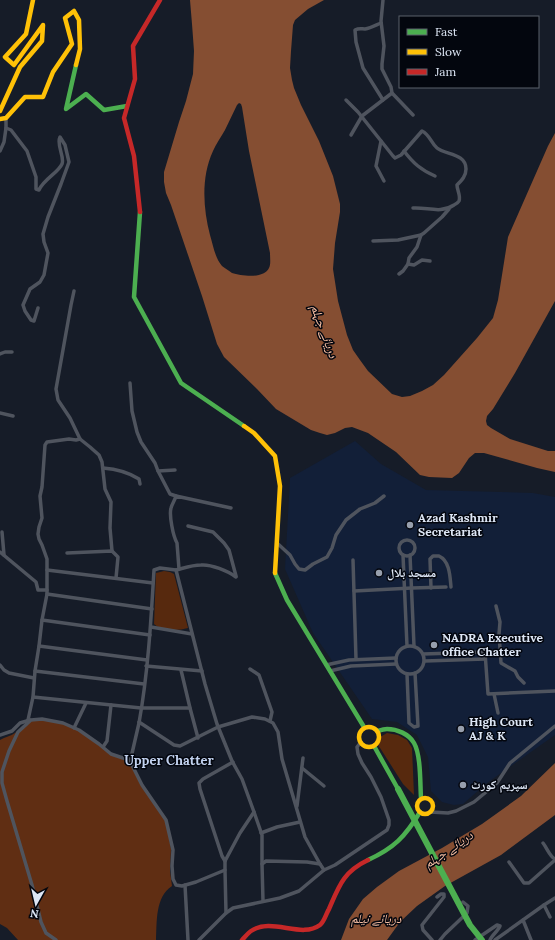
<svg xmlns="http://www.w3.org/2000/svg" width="555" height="940" font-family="Lora,'Noto Naskh Arabic',serif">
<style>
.built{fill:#121f38}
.green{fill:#57290e}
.forest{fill:#602e13}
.water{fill:#854e32;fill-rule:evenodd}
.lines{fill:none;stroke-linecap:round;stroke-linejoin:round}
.street{stroke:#4f545e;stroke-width:3.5}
.fast{stroke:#4caf50;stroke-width:4.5}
.slow{stroke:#ffc107;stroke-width:4.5}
.jam{stroke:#c62828;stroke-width:4.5}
.fast-bridge{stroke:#4caf50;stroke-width:6}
.poi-dot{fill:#979fad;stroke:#03060e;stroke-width:1.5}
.labels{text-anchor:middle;stroke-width:3;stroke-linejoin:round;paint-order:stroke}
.poi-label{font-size:12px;font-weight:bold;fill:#dde6f5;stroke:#03060e;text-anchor:start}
.water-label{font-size:13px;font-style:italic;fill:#f5bea3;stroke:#03060e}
.neighbourhood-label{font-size:13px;font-weight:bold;fill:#c2d2ef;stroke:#03060e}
</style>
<rect width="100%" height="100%" fill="#161c28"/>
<polygon class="built" points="355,441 381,464 426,490 533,493 555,497 555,735 487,783 463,804 454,805 442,802 431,791 428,757 417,735 397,722 372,719 313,633 285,569 290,478"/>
<g class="green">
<path d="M164,571L170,572L174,574L188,628C177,631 162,631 154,624L156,573Z"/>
<polygon points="387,733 398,735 407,740 412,748 414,795 403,784 375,740"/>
</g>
<path class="forest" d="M42,719L63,723L79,730L111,754L131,763L142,785L166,820L171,849L170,871L172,886C155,897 157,922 156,940H18L7,928L0,924V740C5,737 11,736 15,733C27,724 26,721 42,719Z"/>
<g class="water">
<path d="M190,0H324L308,9L295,20L293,25L291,51L290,68L292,80L294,88L301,105L319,141L333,176L340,204V212L335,243L333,269L338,301L347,335L353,350L360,360L368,371L392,394L402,397L410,396L422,391L433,385L444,375L477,338L493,318L498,300L502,275L508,237L548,146L555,133V301L515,373L493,409L487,416L486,421L487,425L491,428L510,439L548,451H555V472L537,468L484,453H475L469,458L459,473L452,478L429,477L420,475L396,452L368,433L352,427L345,428L335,433L327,435L320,433L311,430L276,409L257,389L224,357L217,344L202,296L171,205L166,193L164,182V172L179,122L186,101L193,74L194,51L192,24ZM239,103L241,104L242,107L249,151L270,253C270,258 271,264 269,268C264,279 242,276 232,273C229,271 225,268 222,266C215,258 213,245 210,235C203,208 201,177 213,151C216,144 221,137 225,130C229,122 233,113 237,105Z"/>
<polygon points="555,763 555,815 501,855 445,886 417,906 400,922 387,940 341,940 349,919 363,899 377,887 399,871 442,848 482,824 521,796"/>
</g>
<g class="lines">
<g class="street">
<polyline points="383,0 381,21 384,46 382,64 382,69 391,87 392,93 413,115"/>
<path d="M381,23C376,25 371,28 365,29C361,29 359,28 355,30L356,42L363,68L383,100"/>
<path d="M346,100L358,112L393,156L395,158L401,155L422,131C430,135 431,143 437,148C445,155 466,153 466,169C466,176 462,180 457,185C457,190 461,196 459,201C458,203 456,204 454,205C440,214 428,207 413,208"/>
<path d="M6,118V128L11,130L27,151L36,177V189L39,190C44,179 58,173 62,164C65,157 56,145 60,137L65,145L69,162L61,184L48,217L43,234L44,242L48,253L44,275L40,282L30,289L23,305L25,311L31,320L34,321L38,308"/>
<polyline points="351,135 362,116 392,93"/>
<polyline points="381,141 376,166 384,181"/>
<polyline points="0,151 4,142 6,128"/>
<path d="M404,151C413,163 421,170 435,176"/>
<polyline points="373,241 398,240 421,235 424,233 442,217 449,209"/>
<polyline points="408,264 414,265 422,260 430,261"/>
<polyline points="399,274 403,271 408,264 409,258 417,247 421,235"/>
<polyline points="74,291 71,305 56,389 58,400 70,418 80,439 90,447 99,455 102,462 105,489 111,502 110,528 112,551"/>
<polyline points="0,354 5,352 12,352"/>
<polyline points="130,383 132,411 137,432 141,442 155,463 158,471 175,470"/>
<polyline points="0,413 13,416"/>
<path d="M103,468C116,469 128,472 139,479L140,484"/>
<polyline points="158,471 170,494 176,496"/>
<polyline points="188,526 213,532 224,543 229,550 236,576"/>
<polyline points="2,532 4,555"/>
<circle cx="407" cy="548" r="8"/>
<polyline points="277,543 290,555 295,564 299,569 305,570 313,564 327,557 332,548 336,535 346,520 360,509 375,503 384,496"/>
<polyline points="0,552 36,582 38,590 47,590"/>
<polyline points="67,553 112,551 118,557 116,578"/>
<polyline points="403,555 407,646"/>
<polyline points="410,555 414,646"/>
<polyline points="353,560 356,659"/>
<path d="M179,569L177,543C173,536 169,515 171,508C172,504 175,500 176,496L231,508"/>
<polyline points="47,570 153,583"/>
<path d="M431,588L430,559L433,556C434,556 438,556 439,556C450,561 450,577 451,587"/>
<polyline points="354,591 412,588 446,587"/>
<polyline points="47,594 152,609"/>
<polyline points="496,606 500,622 499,634 501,663 515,671 518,677 524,683"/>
<polyline points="42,620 150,635"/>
<polyline points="151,627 192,634"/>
<circle cx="410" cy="660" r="14"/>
<polyline points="39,646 147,660"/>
<polyline points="423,654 485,652 488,694 555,691"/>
<polyline points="425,661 485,659"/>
<polyline points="0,665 4,670 9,673 34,678"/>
<polyline points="326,665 349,660 396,658"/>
<polyline points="146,666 202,671"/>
<polyline points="250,669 259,675 272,712 270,721"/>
<polyline points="181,670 190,708 198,738"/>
<polyline points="35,671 144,684"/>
<polyline points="330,671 351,666 396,664"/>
<polyline points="407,674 409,723 414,727 418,726 415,673"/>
<polyline points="494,694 498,713"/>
<polyline points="33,697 141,708 190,708"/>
<polyline points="28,720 33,697 35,671 39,646 42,620 47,594 47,559 42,545 39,539 38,534 39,527 42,518 40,496 42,487 45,445 47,442 69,439 76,440 80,439"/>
<polyline points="139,722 174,745 180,746 218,727 252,717 265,719 273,723 278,732 282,759 305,837 320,864 324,870"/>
<polyline points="74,728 86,703"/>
<polyline points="0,735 12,731 20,723 30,720"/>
<polyline points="103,747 107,741 111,705"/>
<path d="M130,762C133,749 136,736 139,723C148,673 151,621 154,570L160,568L176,570"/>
<polyline points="302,768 324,786"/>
<polyline points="297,806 303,758"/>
<polyline points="254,812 262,835 262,864"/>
<polyline points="430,812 448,813 456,811 474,802 497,783 510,763 555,726"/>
<polyline points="261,833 277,827 300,822"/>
<path d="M543,843C547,848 550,857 555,859"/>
<polyline points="225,861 222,856 200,789 199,783 203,779 233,762"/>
<polyline points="509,862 524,883 529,883 555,860"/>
<polyline points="225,870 226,913"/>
<polyline points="185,885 188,940"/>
<polyline points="263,901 262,864 266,861 307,862 320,864"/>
<polyline points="550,917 544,905 555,898"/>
<polyline points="523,920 531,940"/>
<path d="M56,940L46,933L41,922L32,885L7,801L2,783V772L9,751L18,732L31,720L42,719L63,723L79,730L99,744L111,754L126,759L131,763L142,785L166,820L173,850L172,866L173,879L176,885L182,886L196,882L225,870V861L240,833L254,812L242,779L232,761L217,724L205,684L176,570C184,568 192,565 201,565C211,564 228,571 236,577"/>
<polyline points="199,940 226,913 233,908 280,898 299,891 324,870 335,865 387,830 389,825 389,820 381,797 371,777 362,763 358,754 357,747 361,742"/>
<polyline points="432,940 423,930 422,925 444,897 444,894 441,894 437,897"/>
<polyline points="440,940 445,934 467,913 468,906 463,902"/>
<path d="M475,940L497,925L500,926C498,931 492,935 490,940"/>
<polyline points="495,940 544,905"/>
</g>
<g class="fast">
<polyline points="76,65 66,109 86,94 104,110 127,106"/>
<polyline points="140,212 134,297 181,383 244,426"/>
<polyline points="275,573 287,600 364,727"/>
<path d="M378,731C381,730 384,729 387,729C397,729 409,734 414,743C421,755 420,783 421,798"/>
<polyline points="374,746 398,789"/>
<path d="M368,860C394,848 405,837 420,812"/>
</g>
<g class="slow">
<polyline points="0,111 20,67 42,41 43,25 14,65 5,57 26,34 33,0"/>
<polyline points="0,119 6,118 25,97 43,97 53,72 72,44 65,18 74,11 79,20 80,49 76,65"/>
<polyline points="244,426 254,433 275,456 280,486 275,573"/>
<circle cx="369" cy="737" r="10"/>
<circle cx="425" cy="806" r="8"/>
</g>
<g class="jam">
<polyline points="140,212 134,156 124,118 135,79 133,46 160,0"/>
<path d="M242,940C245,937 248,933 251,931C272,917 301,939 320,925C324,922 326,914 329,909C339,886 343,872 368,860"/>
</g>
<polyline class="fast-bridge" points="398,789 470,925 482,940"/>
</g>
<g class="poi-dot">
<circle cx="410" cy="525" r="4"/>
<circle cx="379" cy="573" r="4"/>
<circle cx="434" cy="645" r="4"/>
<circle cx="461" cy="729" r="4"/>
<circle cx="463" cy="785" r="4"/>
</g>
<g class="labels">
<g class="poi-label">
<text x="418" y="522">Azad Kashmir<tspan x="418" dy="14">Secretariat</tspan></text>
<text x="387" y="577">مسجد بلال</text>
<text x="442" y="642">NADRA Executive<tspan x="442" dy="14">office Chatter</tspan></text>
<text x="469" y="726">High Court<tspan x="469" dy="14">AJ &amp; K</tspan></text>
<text x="471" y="789">سپریم کورٹ</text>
</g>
<g class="water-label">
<text transform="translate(325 331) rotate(70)" y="5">دریائے جہلم</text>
<text transform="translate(448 849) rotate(-34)" y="5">دریائے جہلم</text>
<text x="376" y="923">دریائے نیلم</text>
</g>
<g class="neighbourhood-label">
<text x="169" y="765">Upper Chatter</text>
</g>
</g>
<rect x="399" y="16" width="140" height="72" fill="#03060e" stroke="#5a606a"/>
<rect x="407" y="29" width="20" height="6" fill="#4caf50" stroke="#5a606a"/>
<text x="435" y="36" font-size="12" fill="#dde6f5">Fast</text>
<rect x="407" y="49" width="20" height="6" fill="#ffc107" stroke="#5a606a"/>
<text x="435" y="56" font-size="12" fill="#dde6f5">Slow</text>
<rect x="407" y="69" width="20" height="6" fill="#c62828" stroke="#5a606a"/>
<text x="435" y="76" font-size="12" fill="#dde6f5">Jam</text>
<g transform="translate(36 904) rotate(188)" stroke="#03060e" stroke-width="3" paint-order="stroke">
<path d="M0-3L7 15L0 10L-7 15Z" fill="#dde6f5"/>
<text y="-6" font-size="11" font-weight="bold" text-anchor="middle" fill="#dde6f5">N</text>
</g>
</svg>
